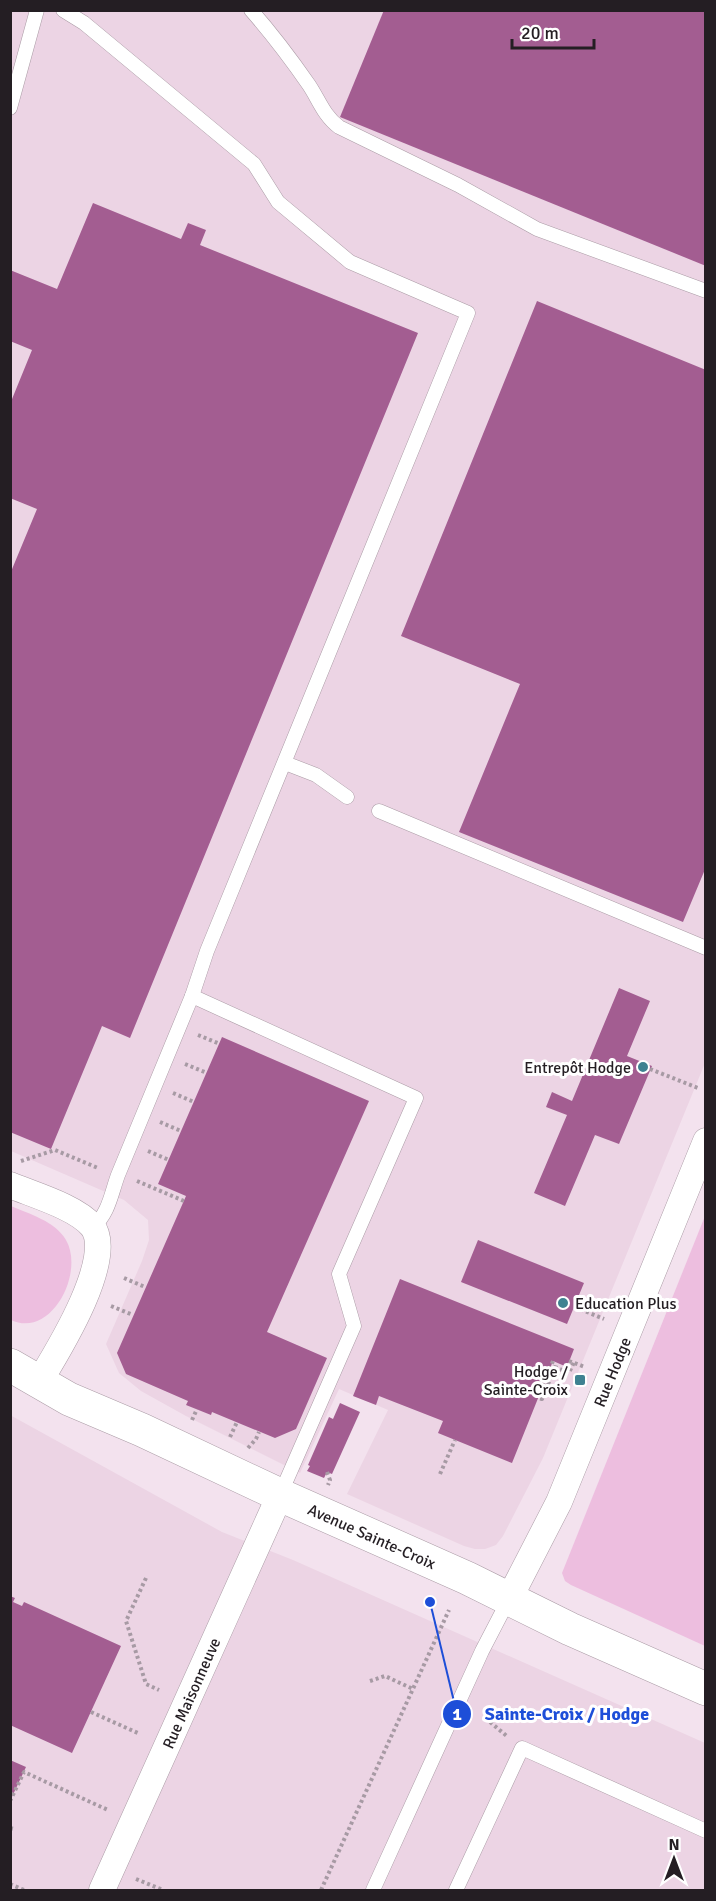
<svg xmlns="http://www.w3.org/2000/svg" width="716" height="1901" font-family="Signika,sans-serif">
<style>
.built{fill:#ecd4e4}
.green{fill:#edbedf}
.building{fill:#a35d91}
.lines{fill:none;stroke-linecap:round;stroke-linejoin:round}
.lane-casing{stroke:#ab9ca6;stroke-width:15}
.street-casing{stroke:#ab9ca6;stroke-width:27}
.secondary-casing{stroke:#ab9ca6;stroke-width:34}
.path{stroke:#a79aa4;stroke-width:4;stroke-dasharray:3 3;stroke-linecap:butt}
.lane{stroke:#fff;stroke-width:14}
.street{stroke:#fff;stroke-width:26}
.secondary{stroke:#fff;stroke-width:33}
.poi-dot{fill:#3e8291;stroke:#fff;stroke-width:2}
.labels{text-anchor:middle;stroke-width:6;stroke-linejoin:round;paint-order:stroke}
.poi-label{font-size:16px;fill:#241e23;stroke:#fff;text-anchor:end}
.street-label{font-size:16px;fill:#241e23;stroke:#fff}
.leader{fill:none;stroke:#1d4ed8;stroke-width:2}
.callout-dot{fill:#1d4ed8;stroke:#fff;stroke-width:2}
.mark-label{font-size:18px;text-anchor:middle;font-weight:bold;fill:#fff}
.callout-label{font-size:18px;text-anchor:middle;font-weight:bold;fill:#1d4ed8;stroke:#fff;stroke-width:6;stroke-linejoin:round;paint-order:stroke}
</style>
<rect width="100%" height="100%" fill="#f3e2ee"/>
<g class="built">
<polygon points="10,11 705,11 705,1063 543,1458 503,1536 496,1545 485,1549 475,1549 464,1546 347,1494 388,1410 339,1389 300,1473 186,1416 141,1391 119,1373 106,1344 142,1261 149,1240 148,1220 124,1200 11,1151"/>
<polygon points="10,1415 222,1532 293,1560 705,1743 705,1890 11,1890"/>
</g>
<g class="green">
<path d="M11,1206C29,1214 55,1221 66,1240C85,1273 51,1339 11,1320Z"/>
<polygon points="705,1216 705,1646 571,1585 565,1581 562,1573"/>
</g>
<g class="building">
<polygon points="384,10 706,10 706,266 340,117"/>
<polygon points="93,203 181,239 188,223 206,230 200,245 418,333 130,1038 102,1026 51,1149 10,1132 10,574 37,509 10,498 10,404 32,350 10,341 10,270 57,289"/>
<polygon points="537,301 706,370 706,867 683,922 459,832 520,684 401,636"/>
<polygon points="619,988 650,1001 627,1056 652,1066 619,1144 595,1135 565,1206 534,1193 567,1115 546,1107 552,1092 572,1101"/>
<polygon points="222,1037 369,1101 267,1332 327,1358 296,1429 275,1438 212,1412 211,1415 186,1405 188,1401 126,1374 117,1353 186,1196 158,1184"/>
<polygon points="478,1240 584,1283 567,1324 461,1282"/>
<polygon points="400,1279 574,1349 567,1367 553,1361 512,1463 438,1433 443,1421 379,1396 376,1405 353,1396"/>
<polygon points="340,1403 360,1412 332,1474 327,1472 324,1478 307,1471 310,1466 308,1465 329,1417 333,1419"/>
<polygon points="10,1596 15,1598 13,1602 22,1606 24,1602 121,1646 72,1753 10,1725"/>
<polygon points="10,1760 26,1767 10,1801"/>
</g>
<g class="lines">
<g class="lane-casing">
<g id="lane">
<polyline points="63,10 84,23 254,164 278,202 350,262 468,313 207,951 192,996"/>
<path d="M251,10C272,34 291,59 309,85C319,100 324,116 339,127L458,185L537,229L706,291"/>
<polyline points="10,108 37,10"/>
<polyline points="285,763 316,775 347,797"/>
<polyline points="379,811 706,948"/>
<path d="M93,1227C109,1213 111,1194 118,1175L192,996L416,1098L339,1274L354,1326L280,1495"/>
<polyline points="373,1890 482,1651 509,1599"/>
<polyline points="456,1890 522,1748 706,1831"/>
</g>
</g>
<g class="street-casing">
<g id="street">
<path d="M10,1185C34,1195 76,1207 92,1226C117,1257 56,1354 39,1382"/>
<polyline points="509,1599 559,1502 706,1141"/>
<polyline points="102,1890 280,1495"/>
</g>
</g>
<g class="secondary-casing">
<polyline id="secondary" points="10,1365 69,1399 142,1430 280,1495 467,1578 570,1629 706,1689"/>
</g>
<g class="path">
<polyline points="198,1035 220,1044"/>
<polyline points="185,1064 207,1073"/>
<polyline points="650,1069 698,1088"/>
<polyline points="173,1093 194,1102"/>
<polyline points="160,1122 181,1131"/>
<polyline points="148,1151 169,1160"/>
<polyline points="21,1161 55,1150 98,1168"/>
<polyline points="137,1181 184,1201"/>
<polyline points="124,1278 145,1287"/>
<polyline points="111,1306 133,1315"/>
<polyline points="575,1307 604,1319"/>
<polyline points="553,1361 538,1398 542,1399 555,1367 569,1373 574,1362"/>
<polyline points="569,1361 585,1367"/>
<polyline points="192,1420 197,1409"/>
<polyline points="230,1437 237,1422"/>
<polyline points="248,1448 256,1439 259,1432"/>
<polyline points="327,1472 330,1480 328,1485"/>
<polyline points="440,1474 455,1440"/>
<polyline points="146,1578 126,1621 146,1684 159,1690"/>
<polyline points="370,1681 385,1676 413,1689"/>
<polyline points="91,1712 140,1734"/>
<polyline points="490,1722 508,1737"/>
<polyline points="10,1801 24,1772 108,1810"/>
<polyline points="10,1828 14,1829"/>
<polyline points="136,1879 163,1890"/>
<polyline points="10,1884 24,1890"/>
<polyline points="321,1890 449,1610"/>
</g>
<use href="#lane" class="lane"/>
<use href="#street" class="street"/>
<use href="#secondary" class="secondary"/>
</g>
<g class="poi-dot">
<circle cx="643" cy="1067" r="6"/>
<circle cx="563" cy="1303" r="6"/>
<rect x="574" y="1374" width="12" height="12" rx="3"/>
</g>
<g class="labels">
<g class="poi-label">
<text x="631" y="1073">Entrepôt Hodge</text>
<text x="575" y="1309" text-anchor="start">Education Plus</text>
<text x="568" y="1377">Hodge /<tspan x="568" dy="18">Sainte-Croix</tspan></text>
</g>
<g class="street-label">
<text transform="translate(612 1372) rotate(-68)" y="6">Rue Hodge</text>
<text transform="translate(372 1536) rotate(24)" y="6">Avenue Sainte-Croix</text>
<text transform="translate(191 1693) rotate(-66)" y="6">Rue Maisonneuve</text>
</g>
</g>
<path class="leader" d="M430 1602L457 1714"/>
<g class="callout-dot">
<circle cx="430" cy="1602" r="6"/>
<circle cx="457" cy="1714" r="15"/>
</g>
<g class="mark-label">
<text x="457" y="1720">1</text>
</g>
<g class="callout-label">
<text x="567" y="1720">Sainte-Croix / Hodge</text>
</g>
<rect width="716" height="1901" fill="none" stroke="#241e23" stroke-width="24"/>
<g transform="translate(674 1859)" stroke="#ffffff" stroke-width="4.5" paint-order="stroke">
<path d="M0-4.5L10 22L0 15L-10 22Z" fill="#241e23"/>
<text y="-9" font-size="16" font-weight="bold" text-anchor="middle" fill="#241e23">N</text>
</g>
<path d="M512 39v9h82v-9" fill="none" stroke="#241e23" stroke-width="3"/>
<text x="521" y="39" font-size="18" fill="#241e23" stroke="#ffffff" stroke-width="4.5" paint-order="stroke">20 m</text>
</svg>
